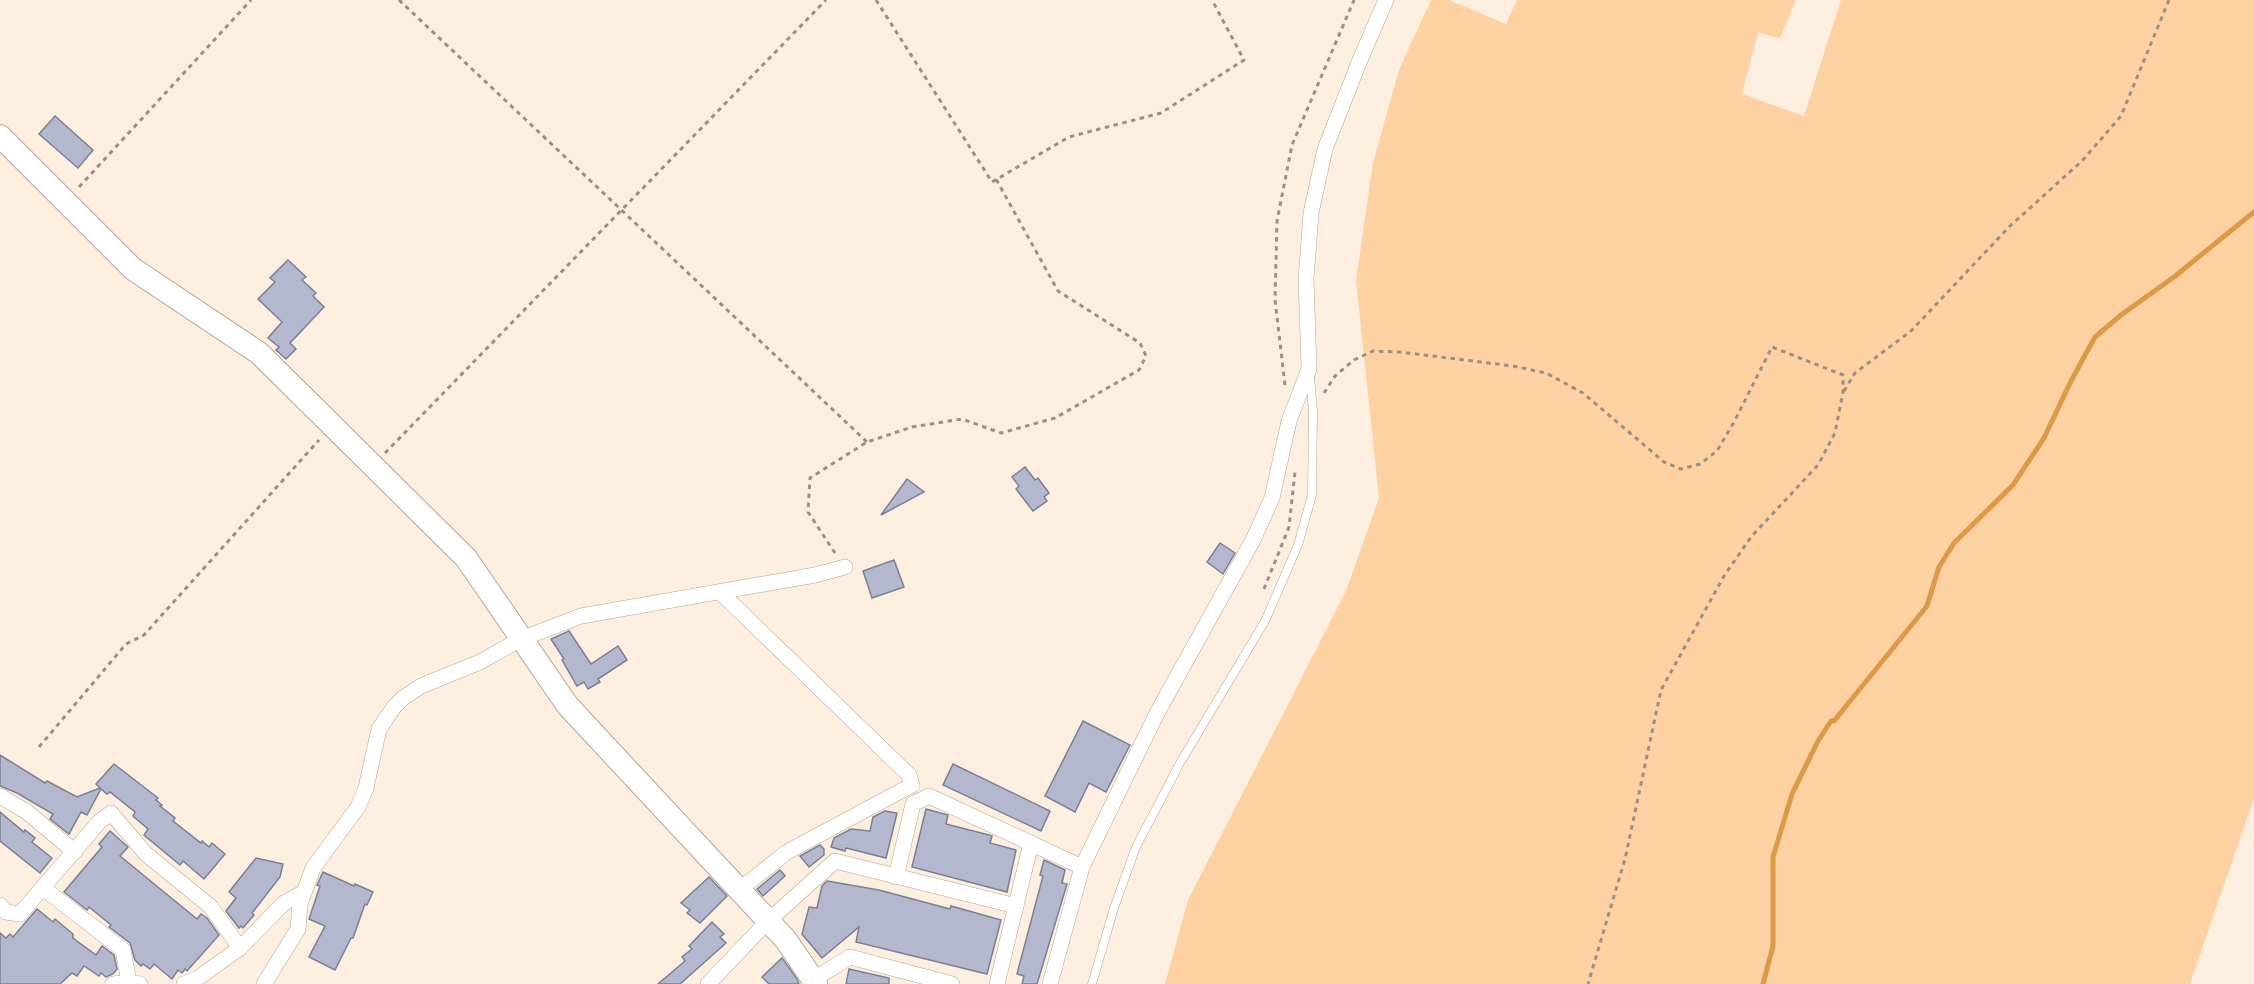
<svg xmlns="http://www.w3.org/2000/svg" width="2254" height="984" font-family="'Fira Sans Condensed',sans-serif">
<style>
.green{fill:#fdd1a1}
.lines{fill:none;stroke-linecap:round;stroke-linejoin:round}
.stream{stroke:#dc9946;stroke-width:5}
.building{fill:#b4b8cf;stroke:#7b7f94;stroke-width:1.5}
.lane-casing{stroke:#b5a491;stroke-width:9}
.street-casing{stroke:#b5a491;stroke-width:16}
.secondary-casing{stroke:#b5a491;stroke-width:24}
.path{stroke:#9b9085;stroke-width:3;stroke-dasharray:4.5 4.5;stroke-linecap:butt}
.lane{stroke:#fff;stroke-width:8}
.street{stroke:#fff;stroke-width:15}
.secondary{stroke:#fff;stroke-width:22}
</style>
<rect width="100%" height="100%" fill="#fdefdf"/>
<polygon class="green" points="1431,0 1449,0 1506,24 1517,0 1796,0 1780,38 1758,33 1742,94 1804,116 1841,0 2254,0 2254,798 2190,984 1165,984 1188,900 1346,591 1379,498 1356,280 1373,163 1399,70"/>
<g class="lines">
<polyline class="stream" points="1763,984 1773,946 1773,857 1792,794 1818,741 1831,721 1834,721 1927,606 1939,567 1954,543 2013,485 2044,438 2071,381 2095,337 2121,315 2174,277 2254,212"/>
</g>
<g class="building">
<polygon points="55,116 93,150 78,168 39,134"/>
<polygon points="288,260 306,277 302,280 316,293 313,296 324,307 290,343 296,349 286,359 276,350 279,347 268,338 282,322 258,299 275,282 270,278"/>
<polygon points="1025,467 1035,480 1038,478 1049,493 1044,497 1047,501 1033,511 1016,489 1019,486 1012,477"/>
<polygon points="907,479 924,492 881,515"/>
<polygon points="1220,543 1235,553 1223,574 1207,562"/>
<polygon points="894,560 904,587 872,598 863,571"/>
<polygon points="569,631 591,664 618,646 627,660 598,679 600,682 588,689 584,682 577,686 562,660 564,659 551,639"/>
<polygon points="1083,721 1130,745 1106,792 1089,783 1075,812 1045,796"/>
<polygon points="0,755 45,783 47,781 77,797 100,788 96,784 114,764 158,798 156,800 162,805 160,806 175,818 173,821 201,843 202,841 209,847 212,843 225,854 204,879 183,861 180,865 144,835 148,829 133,816 135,812 110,792 107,794 101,789 87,815 81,812 69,834 50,819 53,814 17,793 0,786"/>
<polygon points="953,764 1050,811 1041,831 943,785"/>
<polygon points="926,809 948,815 946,824 989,835 992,836 990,843 1016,850 1007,892 912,867"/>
<polygon points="885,811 897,813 886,858 846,848 845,851 831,847 834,838 851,829 870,831 873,817"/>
<polygon points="0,812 24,832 25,830 35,838 32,842 52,858 40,873 0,841"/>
<polygon points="110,831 128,847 120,856 197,919 201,914 207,918 219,935 187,971 185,969 182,973 178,970 172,979 154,964 150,969 143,964 141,966 135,960 130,943 109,927 111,925 89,907 87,910 64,892 102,847 99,844"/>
<polygon points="820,845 824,849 824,855 809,867 800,856"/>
<polygon points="256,858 283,864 280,877 252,913 254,915 243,928 241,926 239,928 226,911 236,898 229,892"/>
<polygon points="1044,860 1065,870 1062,883 1067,884 1037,984 1022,984 1024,976 1017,974 1043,876 1040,875"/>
<polygon points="780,870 785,876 763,896 757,889"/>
<polygon points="323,872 354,886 355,884 373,892 367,905 365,904 353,938 351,938 335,970 309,957 325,926 309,919 320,886 317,885"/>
<polygon points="709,877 727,896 700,923 687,913 690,910 681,903"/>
<polygon points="827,881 879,890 950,909 951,906 1001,920 987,974 856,942 859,927 822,958 802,934 809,907 817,908 822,886"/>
<polygon points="37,909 53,922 55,919 73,934 73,938 96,955 102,946 114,955 117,969 113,974 106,977 101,973 99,976 84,966 77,976 72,973 60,984 0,984 0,933 6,938 10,934 13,937"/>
<polygon points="712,922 724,934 720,937 726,943 680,984 658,984 685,961 682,957 692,949 689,946"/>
<polygon points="782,958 797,979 799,984 769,984 762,977"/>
<polygon points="849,969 889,978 889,984 846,984"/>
</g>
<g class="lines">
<g class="lane-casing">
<polyline id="lane" points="1092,984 1114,908 1136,847 1180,763 1265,621 1298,545 1312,495 1313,412 1310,376"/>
</g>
<g class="street-casing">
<g id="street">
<polyline points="720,592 909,775 912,785 787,852 739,890"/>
<polyline points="0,796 27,812 75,852"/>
<polyline points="896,877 913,804 929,796 1082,867"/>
<polyline points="43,888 123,950 129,982"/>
<polyline points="0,905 6,912 20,914 100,821 111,813 146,854 211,907 240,948"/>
<polyline points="814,979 850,957 952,984"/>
<polyline points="113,984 129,982 140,984"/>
<polyline points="184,984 198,978 240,948 284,903 304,892"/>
<polyline points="264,984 298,929 300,904 313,868 358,807 366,788 379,729 394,707 403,698 421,686 480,662 521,639 581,616 815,575 845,567"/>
<polyline points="708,984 768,921 835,861 1016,906"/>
<polyline points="997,984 1031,843"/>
<polyline points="1050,984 1082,867 1157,713 1253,540 1272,498 1289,421 1309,369 1306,278 1308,254 1311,213 1325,149 1360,60 1386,0"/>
</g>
</g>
<g class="secondary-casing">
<polyline id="secondary" points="0,136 133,269 259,353 466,558 568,706 786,940 816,984"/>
</g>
<g class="path">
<polyline points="399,0 867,442"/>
<polyline points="876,0 992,182 1069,137 1161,113 1244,60 1212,0"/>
<polyline points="79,187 251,0"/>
<polyline points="1285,385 1275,300 1277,221 1292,145 1354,0"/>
<polyline points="1844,391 1855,373 1911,331 2010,226 2082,161 2121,116 2169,0"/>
<polyline points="1324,393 1335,376 1354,360 1373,351 1400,352 1513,366 1546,373 1583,393 1664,462 1681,469 1700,464 1717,451 1734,422 1772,347 1843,375 1843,392 1835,433 1818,465 1751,537 1724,576 1661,690 1625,859 1588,984"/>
<polyline points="385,453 826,0"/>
<polyline points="835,553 808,512 810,478 867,442 912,427 962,419 1001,433 1055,418 1139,370 1146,356 1140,343 1058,291 996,179"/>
<polyline points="1264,589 1289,527 1295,472"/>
<polyline points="39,747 126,644 144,635 319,440"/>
</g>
<use href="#lane" class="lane"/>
<use href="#street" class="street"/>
<use href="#secondary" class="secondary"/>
</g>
</svg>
